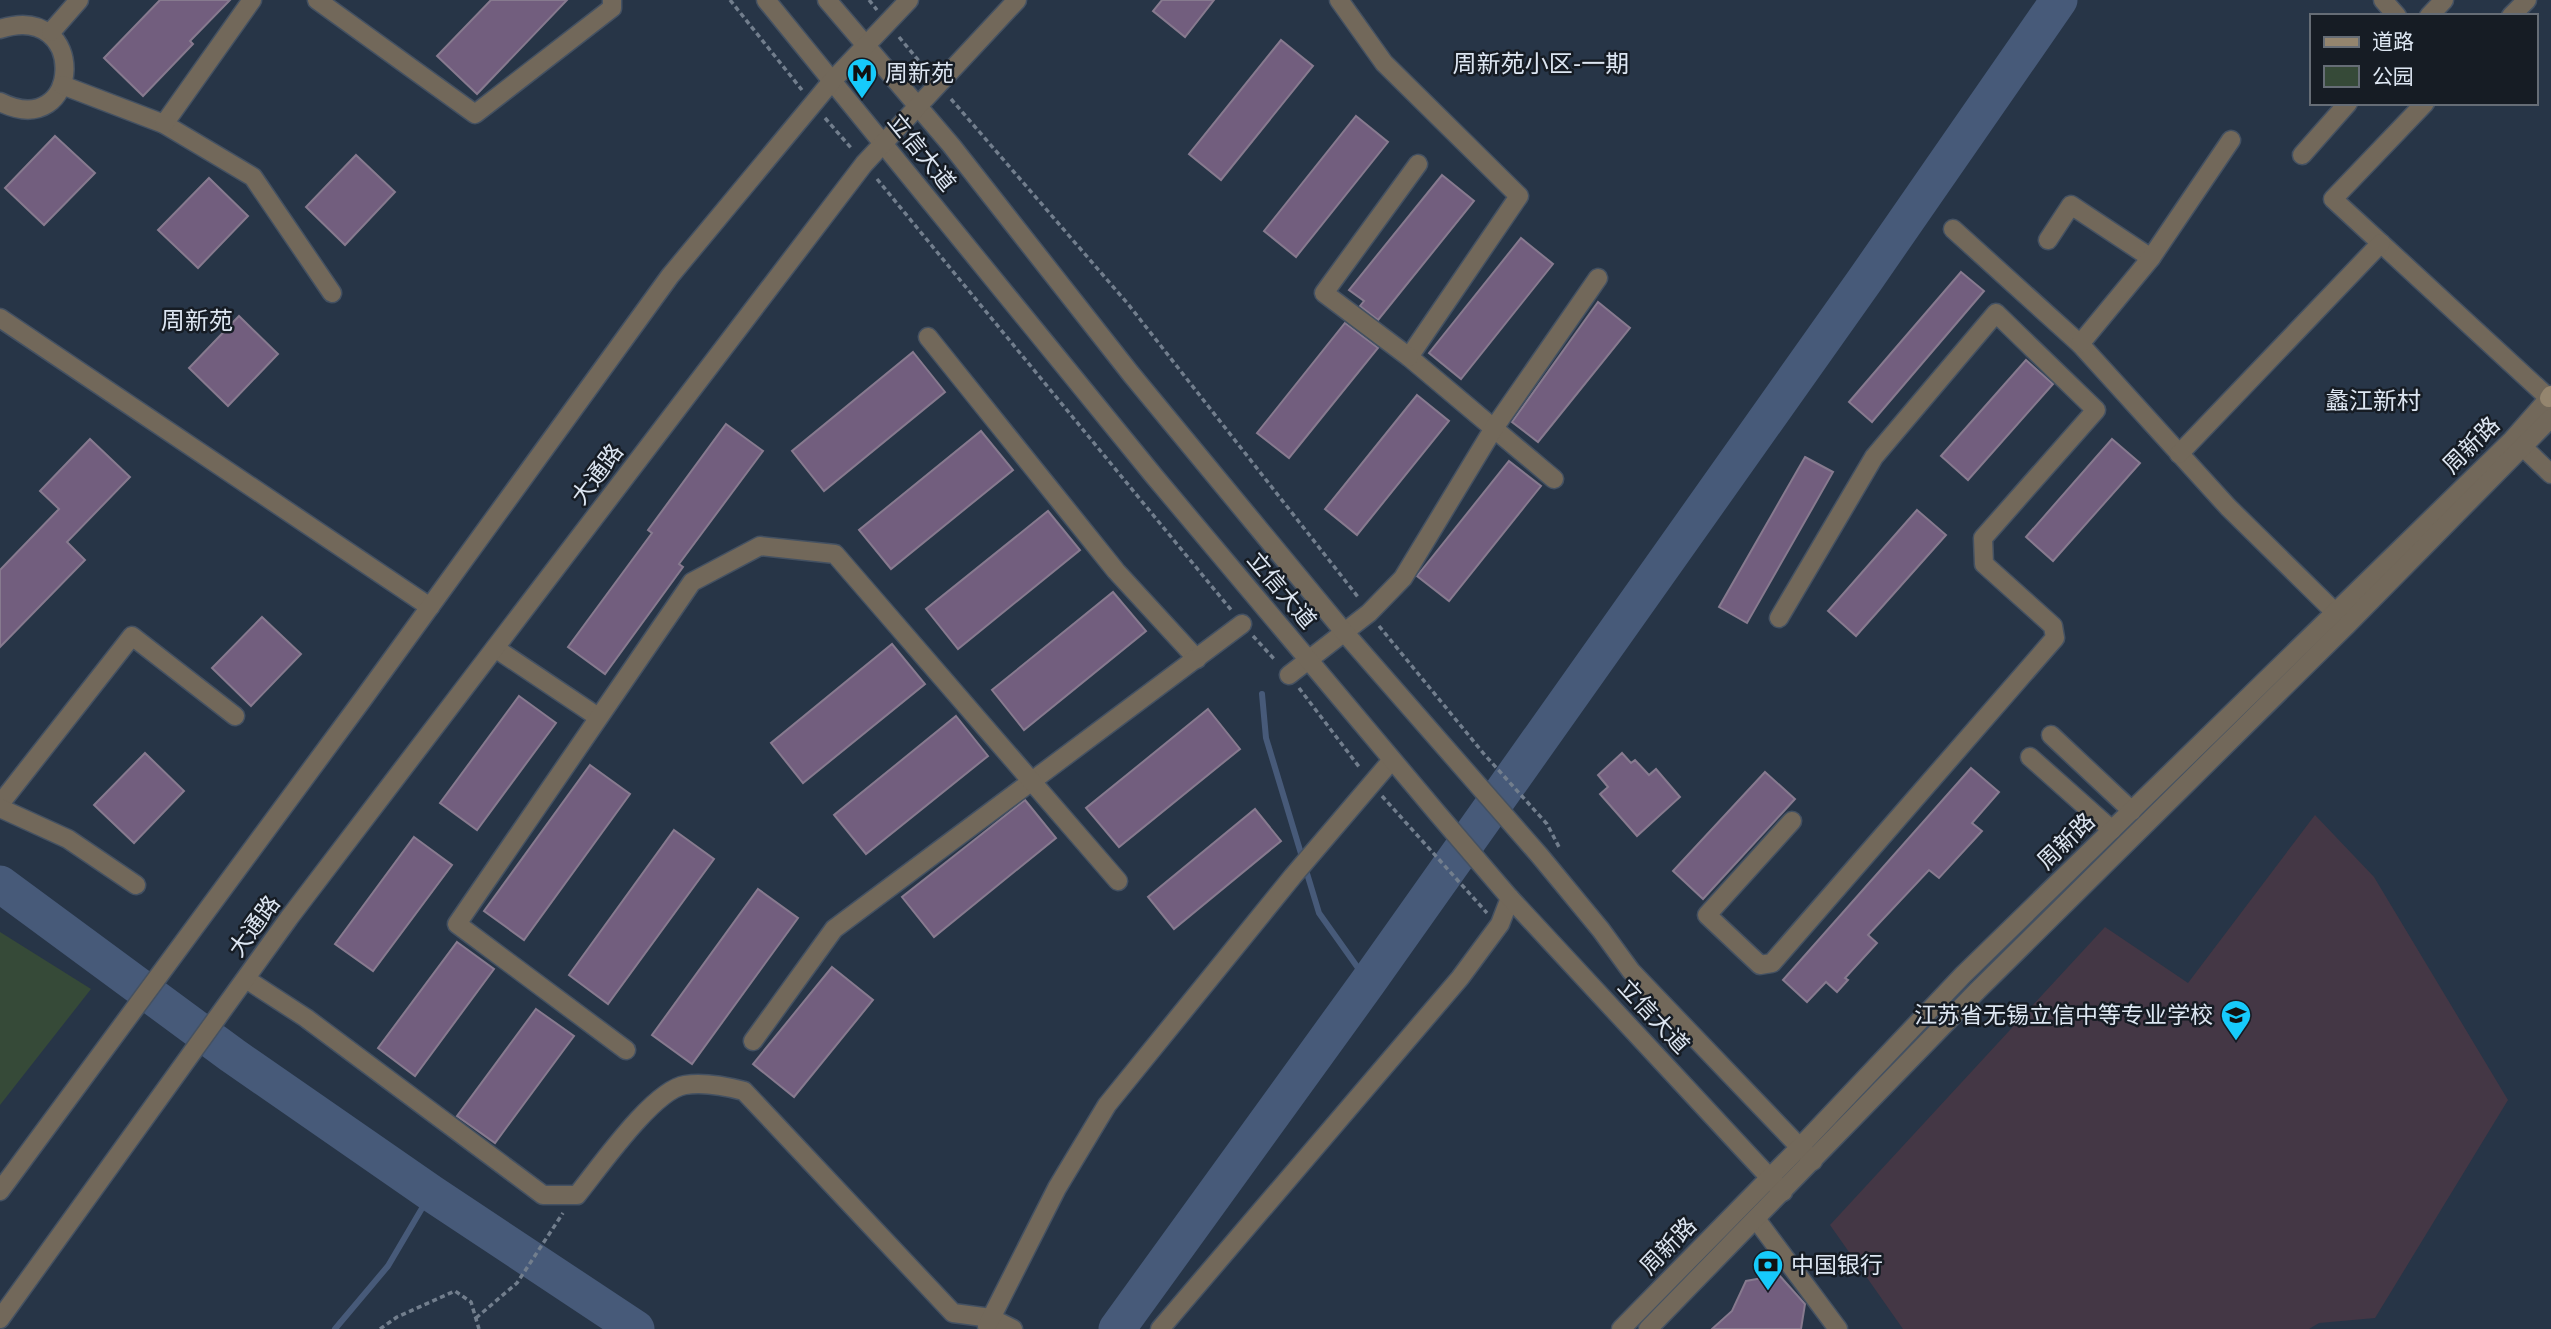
<svg xmlns="http://www.w3.org/2000/svg" width="2551" height="1329" font-family="'PT Sans','Noto Sans SC',sans-serif">
<style>
.education{fill:#443745}
.green{fill:#364a38}
.lines{fill:none;stroke-linecap:round;stroke-linejoin:round}
.stream{stroke:#475a79;stroke-width:6}
.river{stroke:#475a79;stroke-width:37}
.building{fill:#725e7e;stroke:#877a8f;stroke-width:2}
.minor-casing{stroke:#445162;stroke-width:21}
.tertiary-casing{stroke:#445162;stroke-width:21}
.secondary-casing{stroke:#445162;stroke-width:21}
.path{stroke:#727e8d;stroke-width:3.5;stroke-dasharray:5 3.5;stroke-linecap:butt}
.minor{stroke:#72685a;stroke-width:18}
.tertiary{stroke:#72685a;stroke-width:18}
.secondary{stroke:#94856e;stroke-width:18}
.labels{text-anchor:middle;stroke-width:5;stroke-linejoin:round;paint-order:stroke}
.poi-label{font-size:23px;fill:#dde6f2;stroke:#161c24;text-anchor:start}
.street-label{font-size:23px;fill:#dde6f2;stroke:#161c24}
.neighbourhood-label{font-size:24px;fill:#dde6f2;stroke:#161c24}
</style>
<rect width="100%" height="100%" fill="#273547"/>
<polygon class="education" points="2315,815 2374,877 2508,1100 2375,1318 2319,1323 2309,1329 1903,1329 1830,1225 2105,927 2188,983"/>
<polygon class="green" points="0,932 91,989 0,1105"/>
<g class="lines">
<g class="stream">
<polyline points="1262,694 1266,738 1319,913 1368,982"/>
<polyline points="335,1329 388,1266 431,1193"/>
</g>
<g class="river">
<polyline points="0,884 232,1055 431,1193 636,1329"/>
<polyline points="1117,1329 1368,982 1865,280 2059,0"/>
</g>
</g>
<g class="building">
<polygon points="160,0 230,0 190,41 193,44 143,96 104,58"/>
<polygon points="491,0 567,0 477,94 437,56"/>
<polygon points="1162,0 1214,0 1185,37 1153,11"/>
<polygon points="1281,40 1313,66 1221,180 1189,154"/>
<polygon points="1356,116 1388,142 1296,257 1264,231"/>
<polygon points="55,136 95,173 44,225 5,188"/>
<polygon points="356,155 395,192 345,245 306,207"/>
<polygon points="1442,175 1474,201 1378,320 1360,306 1364,301 1349,290"/>
<polygon points="209,178 248,216 198,268 158,230"/>
<polygon points="1521,238 1553,264 1461,379 1429,353"/>
<polygon points="1961,272 1984,291 1872,422 1849,402"/>
<polygon points="1598,302 1630,328 1538,442 1512,422"/>
<polygon points="239,316 278,354 228,406 189,368"/>
<polygon points="1345,323 1378,348 1289,458 1257,433"/>
<polygon points="913,352 945,392 824,491 792,451"/>
<polygon points="2026,360 2053,384 1968,480 1941,456"/>
<polygon points="1417,395 1449,421 1357,535 1325,509"/>
<polygon points="726,424 763,451 679,564 683,567 605,674 568,647 652,533 648,530"/>
<polygon points="981,431 1013,470 891,569 859,530"/>
<polygon points="90,439 130,477 67,542 85,560 0,647 0,570 59,509 40,491"/>
<polygon points="2112,439 2140,463 2053,561 2026,537"/>
<polygon points="1805,457 1833,472 1747,623 1719,607"/>
<polygon points="1509,461 1541,486 1449,601 1417,576"/>
<polygon points="1917,510 1946,535 1856,636 1828,611"/>
<polygon points="1048,511 1080,550 958,649 926,609"/>
<polygon points="1113,592 1146,631 1024,730 992,690"/>
<polygon points="262,617 301,654 251,706 212,668"/>
<polygon points="892,644 925,684 803,783 771,743"/>
<polygon points="519,696 556,723 477,830 440,803"/>
<polygon points="1208,709 1240,749 1119,847 1086,808"/>
<polygon points="956,716 988,756 866,854 834,815"/>
<polygon points="145,753 184,791 134,843 94,805"/>
<polygon points="1622,753 1631,763 1635,760 1649,775 1656,769 1680,797 1637,836 1600,794 1608,787 1598,775"/>
<polygon points="590,765 630,794 524,940 484,911"/>
<polygon points="1971,768 1999,792 1972,823 1982,831 1939,878 1929,870 1868,935 1877,943 1845,978 1848,980 1837,992 1826,982 1807,1002 1783,980"/>
<polygon points="1765,772 1795,799 1703,899 1673,871"/>
<polygon points="1025,800 1056,838 934,937 902,897"/>
<polygon points="1255,809 1281,841 1174,929 1148,897"/>
<polygon points="674,830 714,859 608,1004 569,975"/>
<polygon points="414,837 452,865 373,971 335,944"/>
<polygon points="758,889 798,918 692,1064 652,1035"/>
<polygon points="457,942 494,969 415,1076 378,1048"/>
<polygon points="832,967 873,1000 794,1097 753,1064"/>
<polygon points="536,1009 574,1036 495,1143 457,1116"/>
<polygon points="1779,1275 1805,1304 1801,1329 1712,1329 1732,1311 1746,1281"/>
</g>
<g class="lines">
<g class="minor-casing">
<g id="minor">
<polyline points="317,0 475,114 612,8 612,0"/>
<polyline points="1339,0 1384,63 1519,196 1409,357 1554,479"/>
<polyline points="2383,0 2397,16"/>
<polyline points="2429,16 2444,0"/>
<polyline points="2511,16 2527,0"/>
<path d="M0,29C89,0 83,143 0,102"/>
<polyline points="51,32 79,0"/>
<polyline points="62,85 164,124 253,177 332,293"/>
<polyline points="2425,103 2333,199 2551,400"/>
<polyline points="164,124 252,0"/>
<polyline points="2302,155 2348,103"/>
<polyline points="1953,229 2080,344 2228,507 2345,622"/>
<polyline points="2048,240 2071,205 2151,258"/>
<polyline points="0,318 430,607"/>
<polyline points="928,337 1116,571 1197,659"/>
<polyline points="2080,344 2151,258 2231,140"/>
<polyline points="1409,357 1324,293 1418,164"/>
<polyline points="2523,447 2551,474"/>
<polyline points="2179,454 2381,243"/>
<polyline points="1779,618 1874,457 1996,313 2096,410 1983,538 1984,564 2053,626 2055,638 1772,963 1760,965 1707,915 1792,821"/>
<polyline points="495,648 598,717"/>
<polyline points="1289,675 1369,613 1403,578 1494,428 1598,278"/>
<polyline points="2051,735 2132,811"/>
<polyline points="2030,757 2112,830"/>
<polyline points="0,804 132,636 235,716"/>
<polyline points="0,808 68,839 136,885"/>
<path d="M246,979L306,1018L543,1195H577C599,1168 653,1090 685,1085C704,1082 725,1086 744,1091L953,1313L991,1318L1013,1329"/>
<polyline points="753,1041 834,929 1242,624"/>
<polyline points="626,1050 457,924 692,582 760,546 835,554 1118,881"/>
<polyline points="1756,1219 1838,1329"/>
<polyline points="987,1326 1057,1188 1107,1105 1293,876 1392,760"/>
<polyline points="1160,1329 1460,978 1500,924 1510,898"/>
</g>
</g>
<g class="tertiary-casing">
<g id="tertiary">
<polyline points="766,0 1154,476 1438,814 1510,898 1783,1192"/>
<polyline points="827,0 951,145 1131,374 1345,633 1540,856 1601,930 1631,971 1813,1161"/>
<polyline points="0,1191 363,699 670,276 832,81 909,0"/>
<polyline points="0,1319 289,918 864,164 1017,0"/>
<polyline points="1621,1329 1799,1148 1963,975 2512,440 2549,398"/>
<polyline points="1648,1329 1977,991 2347,625 2551,418"/>
</g>
</g>
<g class="secondary-casing">
<polyline id="secondary" points="2549,398 2551,395"/>
</g>
<g class="path">
<polyline points="730,0 802,90"/>
<polyline points="869,0 877,10"/>
<polyline points="899,37 928,72"/>
<polyline points="951,99 1128,304 1358,597"/>
<polyline points="825,118 852,149"/>
<polyline points="877,179 1232,611"/>
<polyline points="1379,626 1484,754 1547,824 1559,847"/>
<polyline points="1253,636 1276,661"/>
<polyline points="1299,688 1360,768"/>
<polyline points="1382,796 1487,913"/>
<polyline points="476,1318 517,1283 563,1213"/>
<polyline points="380,1329 397,1317 455,1291 471,1302 479,1329"/>
</g>
<use href="#minor" class="minor"/>
<use href="#tertiary" class="tertiary"/>
<use href="#secondary" class="secondary"/>
</g>
<defs>
<g id="metro-pin" transform="scale(1.575)"><path d="M0 17L-7.5 6A9.5 9.5 0 1 1 7.5 6Z" fill="#16cafb" stroke="#161c24"/><path d="M-5.5 5V-5H-3L0 0L3-5H5.5V5H3V-.5L0 4L-3-.5V5Z" fill="#111"/></g>
<g id="school-pin" transform="scale(1.575)"><path d="M0 17L-7.5 6A9.5 9.5 0 1 1 7.5 6Z" fill="#16cafb" stroke="#161c24"/><path d="M0-5L7-2L0 1L-7-2ZM-4 1L0 2.5L4 1V4Q0 6-4 4Z" fill="#111"/></g>
<g id="bank-pin" transform="scale(1.575)"><path d="M0 17L-7.5 6A9.5 9.5 0 1 1 7.5 6Z" fill="#16cafb" stroke="#161c24"/><path d="M-6-4H6V4H-6ZM0-2.3a2.3 2.3 0 1 0 0 4.6a2.3 2.3 0 1 0 0-4.6Z" fill="#111"/></g>
</defs>
<g fill-rule="evenodd">
<use href="#metro-pin" x="862" y="73"/>
<use href="#school-pin" x="2236" y="1015"/>
<use href="#bank-pin" x="1768" y="1265"/>
</g>
<g class="labels">
<g class="poi-label">
<text x="885" y="81">周新苑</text>
<text x="2213" y="1023" text-anchor="end">江苏省无锡立信中等专业学校</text>
<text x="1791" y="1273">中国银行</text>
</g>
<g class="street-label">
<text transform="translate(922 152) rotate(51)" y="8">立信大道</text>
<text transform="translate(2471 445) rotate(-45)" y="8">周新路</text>
<text transform="translate(597 474) rotate(-53)" y="8">大通路</text>
<text transform="translate(1282 590) rotate(50)" y="8">立信大道</text>
<text transform="translate(2066 841) rotate(-44)" y="8">周新路</text>
<text transform="translate(254 926) rotate(-54)" y="8">大通路</text>
<text transform="translate(1654 1016) rotate(47)" y="8">立信大道</text>
<text transform="translate(1668 1246) rotate(-46)" y="8">周新路</text>
</g>
<g class="neighbourhood-label">
<text x="1541" y="72">周新苑小区-一期</text>
<text x="197" y="329">周新苑</text>
<text x="2373" y="409">蠡江新村</text>
</g>
</g>
<rect x="2310" y="14" width="228" height="91" fill="#161c24" stroke="#666d76" stroke-width="2"/>
<rect x="2324" y="37" width="35" height="10" fill="#94856e" stroke="#666d76" stroke-width="2"/>
<text x="2372" y="49" font-size="21" fill="#dde6f2">道路</text>
<rect x="2324" y="66" width="35" height="21" fill="#364a38" stroke="#666d76" stroke-width="2"/>
<text x="2372" y="84" font-size="21" fill="#dde6f2">公园</text>
</svg>
